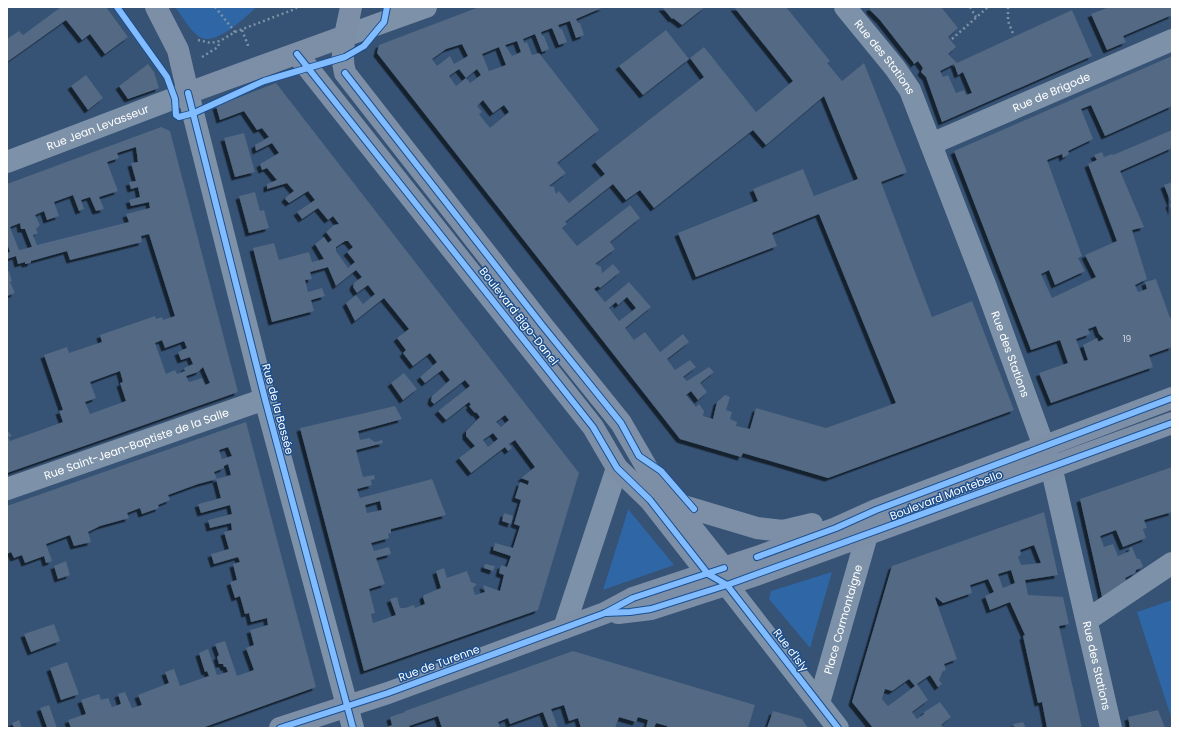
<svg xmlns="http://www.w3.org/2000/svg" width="1179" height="735" font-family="Poppins,sans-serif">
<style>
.green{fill:#2f66a5}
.building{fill:#526984;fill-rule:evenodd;filter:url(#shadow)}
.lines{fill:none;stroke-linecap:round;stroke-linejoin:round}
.path{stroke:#7d92a8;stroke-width:2.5;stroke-dasharray:2 3;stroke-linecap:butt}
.minor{stroke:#7d92a8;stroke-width:22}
.major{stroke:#7d8ea7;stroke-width:22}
.cycleway-casing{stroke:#1b4f8f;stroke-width:8}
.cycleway{stroke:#80bcff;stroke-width:6}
.labels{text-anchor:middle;stroke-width:3;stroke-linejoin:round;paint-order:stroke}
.number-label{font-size:9px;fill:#d4dae0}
.street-label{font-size:11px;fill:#fff;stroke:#1b4f8f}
</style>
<defs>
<filter id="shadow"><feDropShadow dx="-3.5" dy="3.5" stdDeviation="0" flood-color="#0009"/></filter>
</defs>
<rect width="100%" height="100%" fill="#365274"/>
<g class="green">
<path d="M175,7H257C245,17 214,49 198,36C189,29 182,16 175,7Z"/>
<polygon points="628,509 674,565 603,590 625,520"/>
<polygon points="832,572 810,648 769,599 771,591"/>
<polygon points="1172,600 1172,720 1137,612"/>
</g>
<g class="building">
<polygon points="61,7 106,7 128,37 105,54 90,34 82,40 66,20 7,62 7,39 19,31 23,35"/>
<path d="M479,7H604L576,19L578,23H580L584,35L576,38L570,21L558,25L560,29H562L567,42L559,45L552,28L541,32L542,36H544L549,49L542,52L535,34L523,39L524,43L527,42L532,55L539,53L599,130L557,163L566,173L549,186L554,187L556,194L559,191L569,203L605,174L595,162L704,77L690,58L704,47L756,112L793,81L734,7H786L830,61L827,63L842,81L864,63L907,172L881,182L932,317L972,301L1014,410L828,478L743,453L741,457L680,439L377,53L379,45ZM517,41L521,52L512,56L505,45ZM462,44L468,56L454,64L450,56L437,66L432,59L446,49ZM499,47L506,65L489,71L482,54ZM459,69L466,78L477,69L481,75L470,83L466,78L456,86L449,76ZM824,96L858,179L814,196L803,169L753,189L758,201L678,233L696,277L777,246L772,233L819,214L896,403L826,428L756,408L750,429L736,426L737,422L730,419L732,412L726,410L730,397L725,395L717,402L713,419L703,416L704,411L699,404L696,407L686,395L691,391L698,400L707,392L700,383L714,372L709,367L687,381L683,377L696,367L690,360L675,370L667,359L689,342L683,334L660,352L645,332L634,340L625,328L651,307L629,282L605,302L594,289L598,286L600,288L620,272L613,264L602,273L601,267L595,264L615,249L610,242L640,218L630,205L577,246L562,228L567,224L565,222L613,184L626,200L640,190L654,208L753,130L766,145ZM483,100L493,113L504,105L509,112L490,128L479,114L482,112L477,106ZM627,297L636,308L619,321L609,308L616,302L618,305Z"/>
<polygon points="662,7 705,7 682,25 673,18 672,19"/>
<path d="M870,7H941L958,28L948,37L956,47L948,54L957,63L1072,10L1092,56L942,122L926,77L921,72L923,68L918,61L914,64L913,62L880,20L870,10ZM954,64L958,75L963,72L972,93L966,95L964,90L956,93L948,75L943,77L940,71Z"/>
<polygon points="1109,7 1172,7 1172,15 1123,36 1126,42 1107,50 1091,14"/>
<polygon points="666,30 689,59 643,95 619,66"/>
<path d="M1172,56V106L1105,136L1091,105L1081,109L1093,139L1068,151L1069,154L1063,158L1062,154L1047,160L1082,256L1078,258L1085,271L1055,285L1049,270L1041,274L1052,298L1096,277L1085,255L1117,241L1088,164L1097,160L1094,155L1102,152L1104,157L1112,154L1113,155L1172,130V148L1120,171L1144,227L1132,230L1147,279L1135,285L1138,292L1147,289L1145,282L1156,279L1170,318L1172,317V347L1149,355L1153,367L1051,403L1039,373L1068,363L1060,340L1031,350L954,151ZM1096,326L1099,334L1104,339L1098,342L1097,338L1083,345L1088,360L1084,361L1076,339L1090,334L1088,329Z"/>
<polygon points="148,64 154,72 159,88 128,99 119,86"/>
<polygon points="86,75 103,98 88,110 71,86"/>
<path d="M276,83L579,473L538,610L364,671L300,428L395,406L402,419L358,431L360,440L369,438L375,442L382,440L383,443L356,450L363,477L374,475L375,479L371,480L372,485L357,489L360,498L432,479L446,515L391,529V533L388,534L389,538L371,543L374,551L389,547L391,554L376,558L385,584L369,589L375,613L371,614L373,623L396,615L390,599L397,597L400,608H405L414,605L415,608L425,604L423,597L424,595L441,588L436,571L444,568L447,578L467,571L471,582L477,584L473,588L475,595L485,592L483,585L500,591L504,575L499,573L501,565L507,567L511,556L493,550L495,543L513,548L520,526L514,524L521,500L515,498L520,482L528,485L529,481L521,478L535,467L515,440L509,444L512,448L508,451L505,447L471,473L459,458L475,446L466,436V431L480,417L476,412L475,413L469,406L471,405L469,402L446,420L438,411L470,386L465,380L434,404L431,401L432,396L450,380L442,370L425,383L420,377L437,362L430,353L413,366L403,353L406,350L397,338L409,329L384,298L355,321L346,303L356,295L363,304L375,294L368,285L357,293L353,287L354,283L362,277L356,270L336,286L328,267L310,272L312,279L305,280L308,292L322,288L325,296L311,300L314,311L272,322L253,248L274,243L279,260L309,252L312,262L324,259L315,244L324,237L328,243L332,240L326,232L334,225L339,224L333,216L328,220L318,208L302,219L297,212L315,200L308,191L289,203L285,199L286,197L294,191L287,183L267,189V184L277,180L267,168L262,170L260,164L279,153L272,143L256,151L255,145L269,137L262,128L257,130L244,111L220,120L216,106ZM345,241H348L353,247L347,252L355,262L348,268L336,251V247ZM505,415L509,420L501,427L496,422ZM493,433L498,439L488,447L483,440ZM380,501L382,510L367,513L365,505Z"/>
<path d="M161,127L170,131L238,392L7,473V430L12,436L8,437L10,441L63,422L59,411L63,410L44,355L67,347L69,353L102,342L100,335L155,316L156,319L162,317L163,320L175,316L149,234L141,236L142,242L70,260L67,251L31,261V263L25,264V262L18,264L16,256L7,259V253L10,252L7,243V184ZM136,147L138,162L131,163L136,181L129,182L131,189L138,187L140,197L129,200L131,206L149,202L150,208L126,214L129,222L37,245L33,235L38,233L36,229L40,225L35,215L44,211L47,220L59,216L54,202L73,195L79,211L84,209L81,200L90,197L96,211L104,209L99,197L118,191L107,162L119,158L117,153ZM20,223L21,229H25L32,247L19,250L10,227ZM162,340L165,348L184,341L187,348L178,352L181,360L190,357L193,364L184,368L185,371L177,374L175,370L166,374L155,343ZM203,367L210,383L205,385L202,378L189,382L186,376L198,372ZM120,371L123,382L120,383L126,401L90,414L85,402L96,398L90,382Z"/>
<polygon points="244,133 255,172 235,177 224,138"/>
<polygon points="1172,182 1172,212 1169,204 1171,203 1164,185"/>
<polygon points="255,192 260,211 264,210 269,228 249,233 239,196"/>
<polygon points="9,271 12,281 10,282 15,293 7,296 7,272"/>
<polygon points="404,373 417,389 403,400 391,383"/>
<path d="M246,422L316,687L202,728H71L68,720L86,714L81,700L99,694L101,700L108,698L112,707L121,704L118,694L125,692L132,708L142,705L138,695L169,683L165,672L174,669L180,686L209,676L207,671L205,672L199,653L208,649L217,675L228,672L226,667H224L223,664H219L217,657L219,655L215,644L225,641L237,676L254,670L246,648L254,645L250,630L268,625L267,618L251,622L249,613L245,614L240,596L235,598L230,582L237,580L233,564L240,562L238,557L214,564L211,554L229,549L224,532L232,530L231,523L210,528L208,520L232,514L230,505L201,513L198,504L221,498L216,479L231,475L228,464L224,466V468L214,472L217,479L198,484L168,495L170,500L158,505L159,508L142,514L140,508L127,513L129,518L100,526L88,532L91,542L74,546L70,535L46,544L52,561L46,563L44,556L25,563L22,555L14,558L11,552L7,554V506ZM228,447L232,456L222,459L219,450Z"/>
<polygon points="1172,467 1172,512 1144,520 1147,528 1143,529 1146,538 1123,547 1116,530 1100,536 1104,547 1113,544 1118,556 1130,551 1129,548 1132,547 1137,559 1140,559 1143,567 1136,570 1135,573 1125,578 1127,584 1103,601 1080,499"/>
<path d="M1044,512L1058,575L1025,580L1028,595L1063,597L1069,624L1059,626L1082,728H1047L1042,702L1038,703L1023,636L1025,635L1010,602L990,610L985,596L994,592L988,579L970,585L972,593L943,603L936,597L935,598L957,659L944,664L946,670L943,671L939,680L942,684L938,687L930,675L917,684L928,700L912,712L917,719L924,714V712L940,702L951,717L941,725L944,728H873L852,702L892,566ZM1034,545L1041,563L1021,565L1018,557L1021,554L1020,550ZM1011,570L1015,583L1003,588L998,574ZM909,679L915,686L888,706L882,699L885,689L892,691Z"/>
<polygon points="504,513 513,516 511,524 502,521"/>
<polygon points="66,561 70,575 58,579 54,566"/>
<polygon points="485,564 495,566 493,571 484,568"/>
<polygon points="54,624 60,641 31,652 24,634"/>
<polygon points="573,651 755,705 748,728 667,728 667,726 656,723 654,728 646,728 648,720 638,717 636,722 619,717 615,728 581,728 578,718 569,721 564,705 551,709 558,728 549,728 543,712 510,724 508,718 498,722 500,727 497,728 442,728 438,716 409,726 410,728 384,728 392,725 390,717 405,712 405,711"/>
<polygon points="67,662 79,694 61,700 50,668"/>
<polygon points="49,705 57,728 44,728 47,727 40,708"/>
<polygon points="1158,710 1165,728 1130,728 1128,717"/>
<polygon points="773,711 802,719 808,728 767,728"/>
<polygon points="19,720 22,728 14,728 12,723"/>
<polygon points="1023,722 1026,728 1015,728 1013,724"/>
</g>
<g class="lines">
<g class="path">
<polyline points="215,7 235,32"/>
<polyline points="970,7 976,17"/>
<polyline points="1008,7 1008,21 1014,36"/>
<polyline points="242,30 249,48"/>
<polyline points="952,39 988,7"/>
<polyline points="198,40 211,43 220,41 235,32 295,9 297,7"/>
<polyline points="202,57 218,47 220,41"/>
</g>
<g class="minor">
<path id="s1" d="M845,7L895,68L910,90L986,287L1051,466L1111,728"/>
<polyline points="345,36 426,7"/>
<path id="s2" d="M931,144L1172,40"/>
<path id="s3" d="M7,162L188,93L265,399L353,728"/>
<path id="s4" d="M7,489L265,399"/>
<polyline points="727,585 838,728"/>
<polyline points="1087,620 1172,563"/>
<polyline points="564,628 617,468"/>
<path id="s5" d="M819,703L867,535"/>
</g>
<g class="major">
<polyline points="156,7 178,50 188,93 345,36"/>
<path d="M351,7C347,29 339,51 345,73L542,325L621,423L654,480L724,568L727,585"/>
<polyline points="297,54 593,427 617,468 650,500 708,574 719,580"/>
<polyline points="670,502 757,528 783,531 812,524"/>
<polyline points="618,613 651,609 756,575 1172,423"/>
<polyline points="280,728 388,693 605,613 633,598 757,557 836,528 876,510 1172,398"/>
</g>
<g class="cycleway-casing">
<g id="cycleway">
<polyline points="117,7 167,77 175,99 176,115 179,117 194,113 264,81 345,57 364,46 378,29 384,22 387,7"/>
<polyline points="297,54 593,427 617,468 650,500 708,574 727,585 838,728"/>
<polyline points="345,73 542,325 621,423 639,456 661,471 694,509"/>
<polyline points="188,93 265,399 353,728"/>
<polyline points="757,557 836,528 876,510 1172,398"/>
<polyline points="605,613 630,612 651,609 727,585 1172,423"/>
<polyline points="280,728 388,693 605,613 633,598 724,568"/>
</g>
</g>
<use href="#cycleway" class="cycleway"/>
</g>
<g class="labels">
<g class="number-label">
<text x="1127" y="342">19</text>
</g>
<g class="street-label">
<text dy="4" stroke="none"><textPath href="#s1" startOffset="64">Rue des Stations</textPath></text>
<text dy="4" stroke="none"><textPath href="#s2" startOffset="131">Rue de Brigode</textPath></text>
<text dy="4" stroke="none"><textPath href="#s3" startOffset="97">Rue Jean Levasseur</textPath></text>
<text transform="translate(519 316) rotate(52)" y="4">Boulevard Bigo-Danel</text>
<text dy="4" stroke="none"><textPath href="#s1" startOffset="388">Rue des Stations</textPath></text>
<text transform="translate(278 409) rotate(75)" y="4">Rue de la Bassée</text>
<text dy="4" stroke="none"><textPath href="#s4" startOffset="137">Rue Saint-Jean-Baptiste de la Salle</textPath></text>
<text transform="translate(946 495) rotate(-21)" y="4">Boulevard Montebello</text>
<text dy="4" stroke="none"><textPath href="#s5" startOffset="87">Place Cormontaigne</textPath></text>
<text transform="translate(791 650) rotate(53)" y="4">Rue d'Isly</text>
<text transform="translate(439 663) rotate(-20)" y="4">Rue de Turenne</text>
<text dy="4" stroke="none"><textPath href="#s1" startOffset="712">Rue des Stations</textPath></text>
</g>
</g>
<rect width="1179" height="735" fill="none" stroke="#ffffff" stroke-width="16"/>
</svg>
